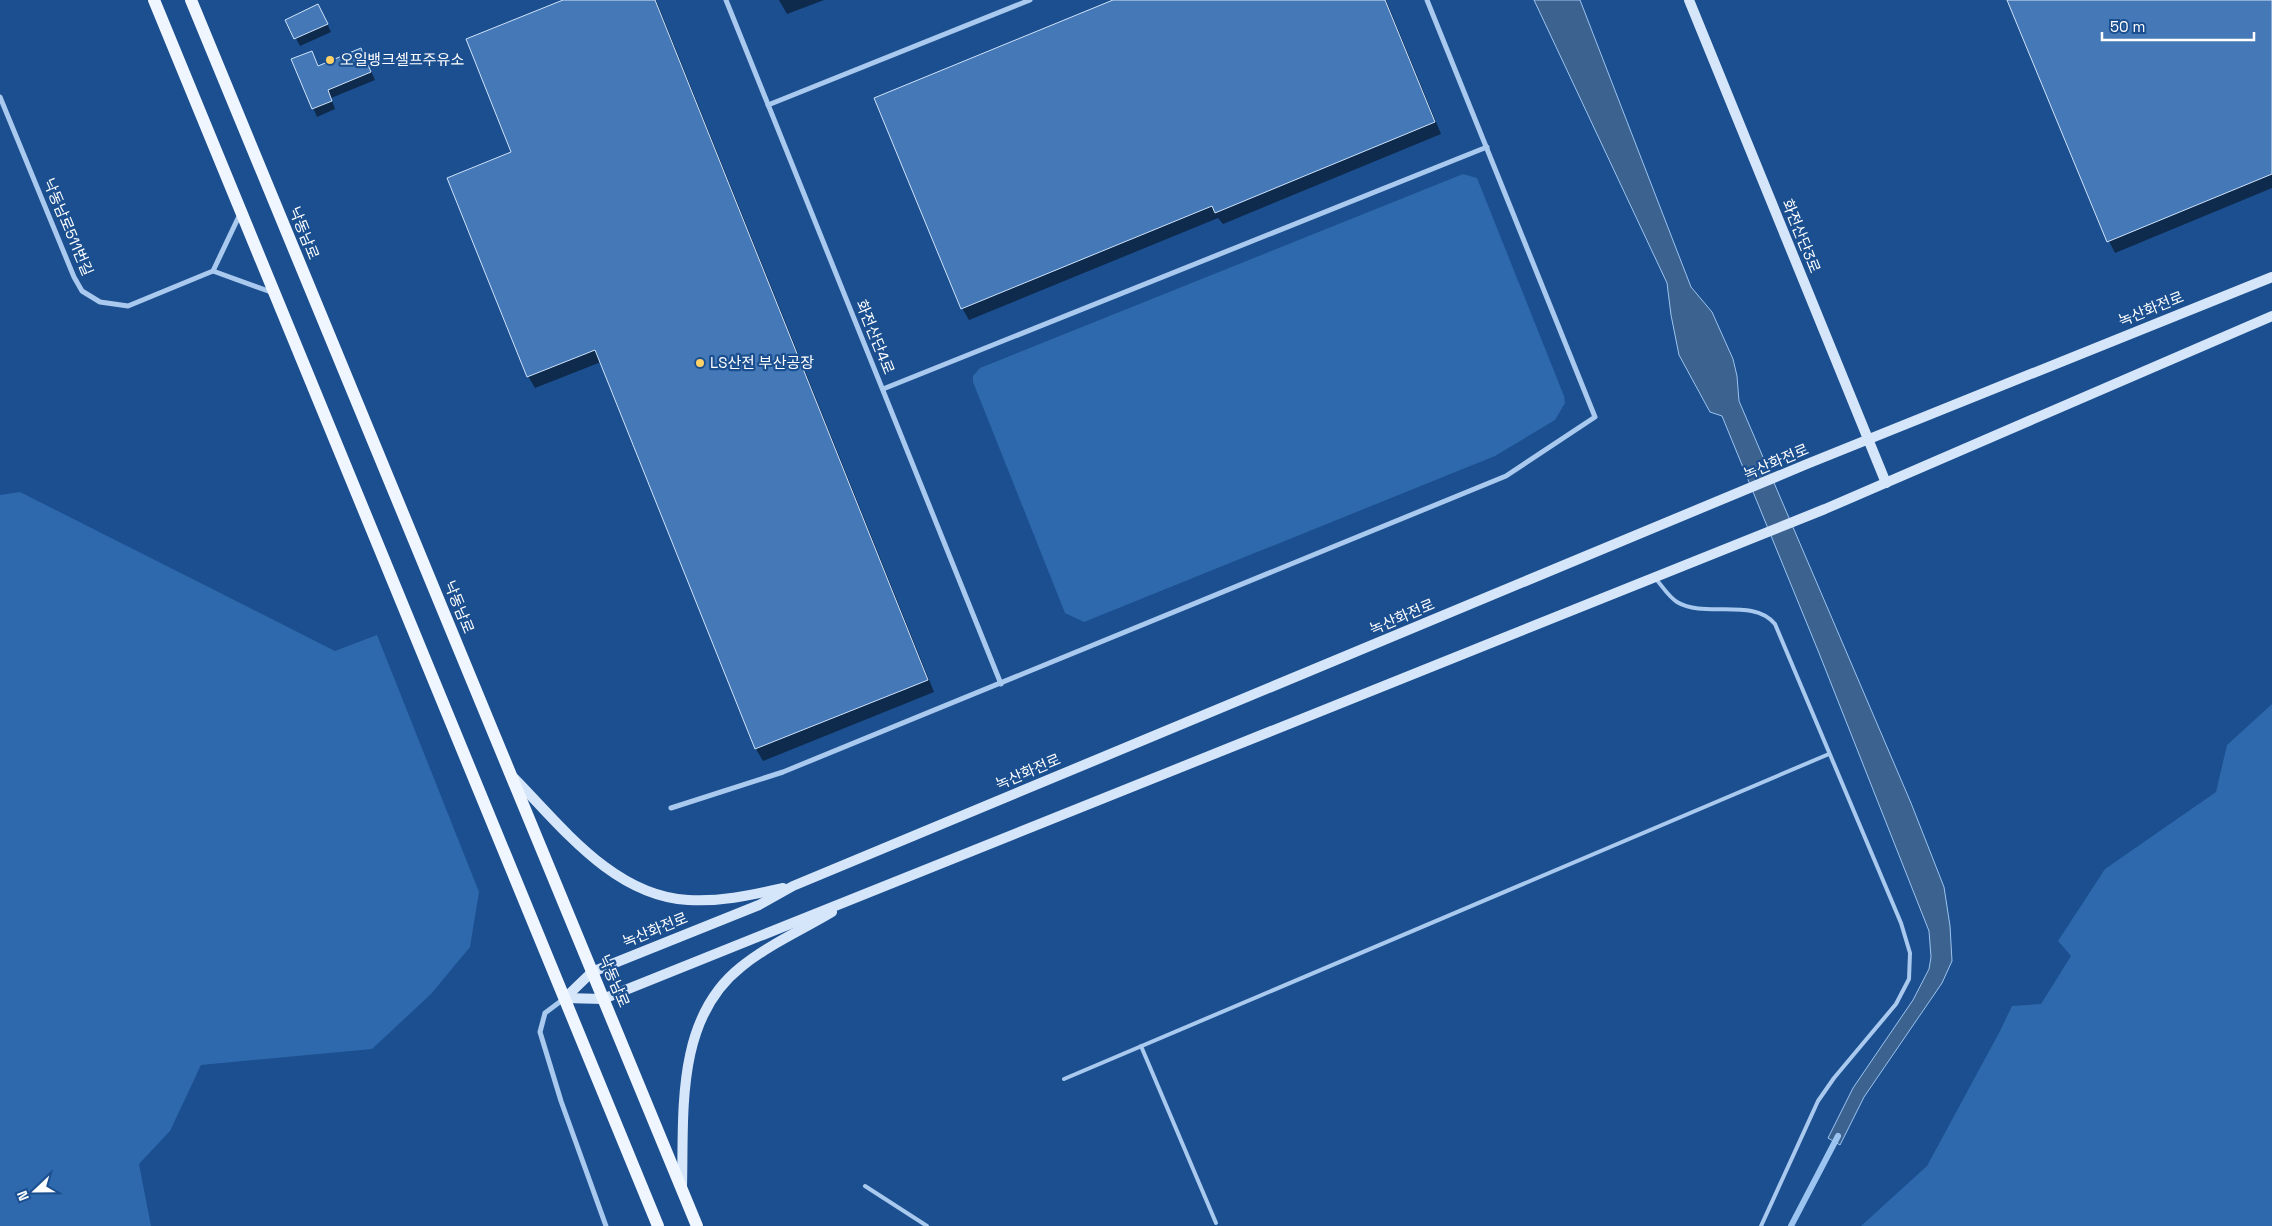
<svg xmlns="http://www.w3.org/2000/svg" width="2272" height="1226" font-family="'Space Grotesk','Noto Sans KR',sans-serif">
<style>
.green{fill:#2e69ad}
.water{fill:#3c6290;stroke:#9cc4f0}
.shadow{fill:#0007}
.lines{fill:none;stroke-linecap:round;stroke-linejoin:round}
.stream{stroke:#9cc4f0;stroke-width:6}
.building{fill:#4478b7;stroke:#cfe3fa}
.lane{stroke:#a9c9ee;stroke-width:4}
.street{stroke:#a9c9ee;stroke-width:5}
.secondary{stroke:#d6e6fa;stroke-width:10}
.primary{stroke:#f0f6ff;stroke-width:12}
.poi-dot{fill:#ffd166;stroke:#1b4f8f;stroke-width:2}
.labels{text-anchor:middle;stroke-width:4.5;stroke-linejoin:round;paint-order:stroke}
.poi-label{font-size:15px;fill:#fff;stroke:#1b4f8f;text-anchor:start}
.street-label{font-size:15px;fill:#fff;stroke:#1b4f8f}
</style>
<rect width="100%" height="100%" fill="#1b4f8f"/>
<g class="green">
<polygon points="1463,174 1477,178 1564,396 1565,403 1555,420 1495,456 1084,622 1065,613 973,382 973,376 980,368"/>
<polygon points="20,492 335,651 377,635 479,892 470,947 431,994 372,1049 201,1065 170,1131 139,1164 151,1226 0,1226 0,495"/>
<polygon points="2272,704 2272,1226 1861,1226 1927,1166 2000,1031 2012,1006 2041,1004 2071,956 2058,941 2105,869 2216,792 2227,745"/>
</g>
<polygon class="water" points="1534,0 1580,0 1691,287 1712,312 1733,359 1737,376 1739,401 1911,803 1944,887 1950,926 1952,961 1942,983 1864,1097 1840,1145 1828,1138 1853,1088 1913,1000 1929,969 1931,957 1929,931 1819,653 1722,416 1710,412 1679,355 1671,315 1667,283"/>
<g class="shadow">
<polygon points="566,0 656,0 934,692 763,761 756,749 601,362 535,388 528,376 513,153"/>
<polygon points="779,0 824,0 787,14"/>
<polygon points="1117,0 1386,0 1441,134 1223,224 1218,218 969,320 962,308"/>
<polygon points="2008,0 2272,0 2272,188 2115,253 2109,241"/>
<polygon points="322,13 331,32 300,46 287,21"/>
<polygon points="361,49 375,80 331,98 335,109 317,117 293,60 312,52 319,67"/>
</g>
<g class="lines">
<polyline class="stream" points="1791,1226 1838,1136"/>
</g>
<g class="building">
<polygon points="563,0 655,0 928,680 755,749 595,350 527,377 447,178 511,152 466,39"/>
<polygon points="1113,0 1385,0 1435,122 1215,213 1212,206 961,309 874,98"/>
<polygon points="2007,0 2272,0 2272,174 2107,242"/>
<polygon points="318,4 328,24 294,39 285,20"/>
<polygon points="361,48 371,72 328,90 332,101 312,109 291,59 312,51 318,66"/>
</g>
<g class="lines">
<g class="lane">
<path d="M1656,579C1662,586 1669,597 1677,602C1705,619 1753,597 1775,624L1901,923L1910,953L1909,979L1896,1004L1834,1078L1818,1101L1761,1226"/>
<polyline points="1141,1046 1216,1223"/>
<polyline points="1064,1079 1829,754"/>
<polyline points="865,1186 927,1226"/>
</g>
<g class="street">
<polyline points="726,0 1001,684"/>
<polyline points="0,97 74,277 82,291 100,302 128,306 213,271"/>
<polyline points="768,105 1030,0"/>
<polyline points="240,214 213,271 271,292"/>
<polyline points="883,389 1487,147"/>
<polyline points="671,808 783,772 1506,476 1595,417 1427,0"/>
<polyline points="565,998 545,1013 540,1032 561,1101 606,1226"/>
</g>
<g class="secondary">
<polyline points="1689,0 1886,483"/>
<path d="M514,778C562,827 614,896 688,900C721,902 751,895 783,888"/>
<polyline points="565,998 592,972 759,905 793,886 1807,464 2272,277"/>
<polyline points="565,998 603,999 1825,509 2272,316"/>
<path d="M682,1187C684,1113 675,1019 741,967C768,945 802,930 832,912"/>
</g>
<g class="primary">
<polyline points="154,0 658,1226"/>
<polyline points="191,0 697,1226"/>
</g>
</g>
<g class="poi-dot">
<circle cx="330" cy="60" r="5"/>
<circle cx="700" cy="363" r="5"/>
</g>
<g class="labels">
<g class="poi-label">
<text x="340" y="65">오일뱅크셀프주유소</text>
<text x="710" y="368">LS산전 부산공장</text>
</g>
<g class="street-label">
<text transform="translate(68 227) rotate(67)" y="5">낙동남로511번길</text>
<text transform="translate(304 233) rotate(68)" y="5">낙동남로</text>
<text transform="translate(1801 236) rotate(68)" y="5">화전산단3로</text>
<text transform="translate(2151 309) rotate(-22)" y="5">녹산화전로</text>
<text transform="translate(875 337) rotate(68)" y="5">화전산단4로</text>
<text transform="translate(1776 462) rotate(-23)" y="5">녹산화전로</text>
<text transform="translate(459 607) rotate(68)" y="5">낙동남로</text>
<text transform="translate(1402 617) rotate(-23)" y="5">녹산화전로</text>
<text transform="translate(1028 772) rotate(-23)" y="5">녹산화전로</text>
<text transform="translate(655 930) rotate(-22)" y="5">녹산화전로</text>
<text transform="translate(614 981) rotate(67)" y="5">낙동남로</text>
</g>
</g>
<g transform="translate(35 1191) rotate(248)" stroke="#1b4f8f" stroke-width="4" paint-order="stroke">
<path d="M0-4L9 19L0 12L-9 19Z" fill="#ffffff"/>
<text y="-8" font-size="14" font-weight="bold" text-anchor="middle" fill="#ffffff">N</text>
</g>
<path d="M2102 32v8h152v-8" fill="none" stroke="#ffffff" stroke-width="2.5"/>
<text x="2110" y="32" font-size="15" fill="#ffffff" stroke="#1b4f8f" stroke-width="4" paint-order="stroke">50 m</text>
</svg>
